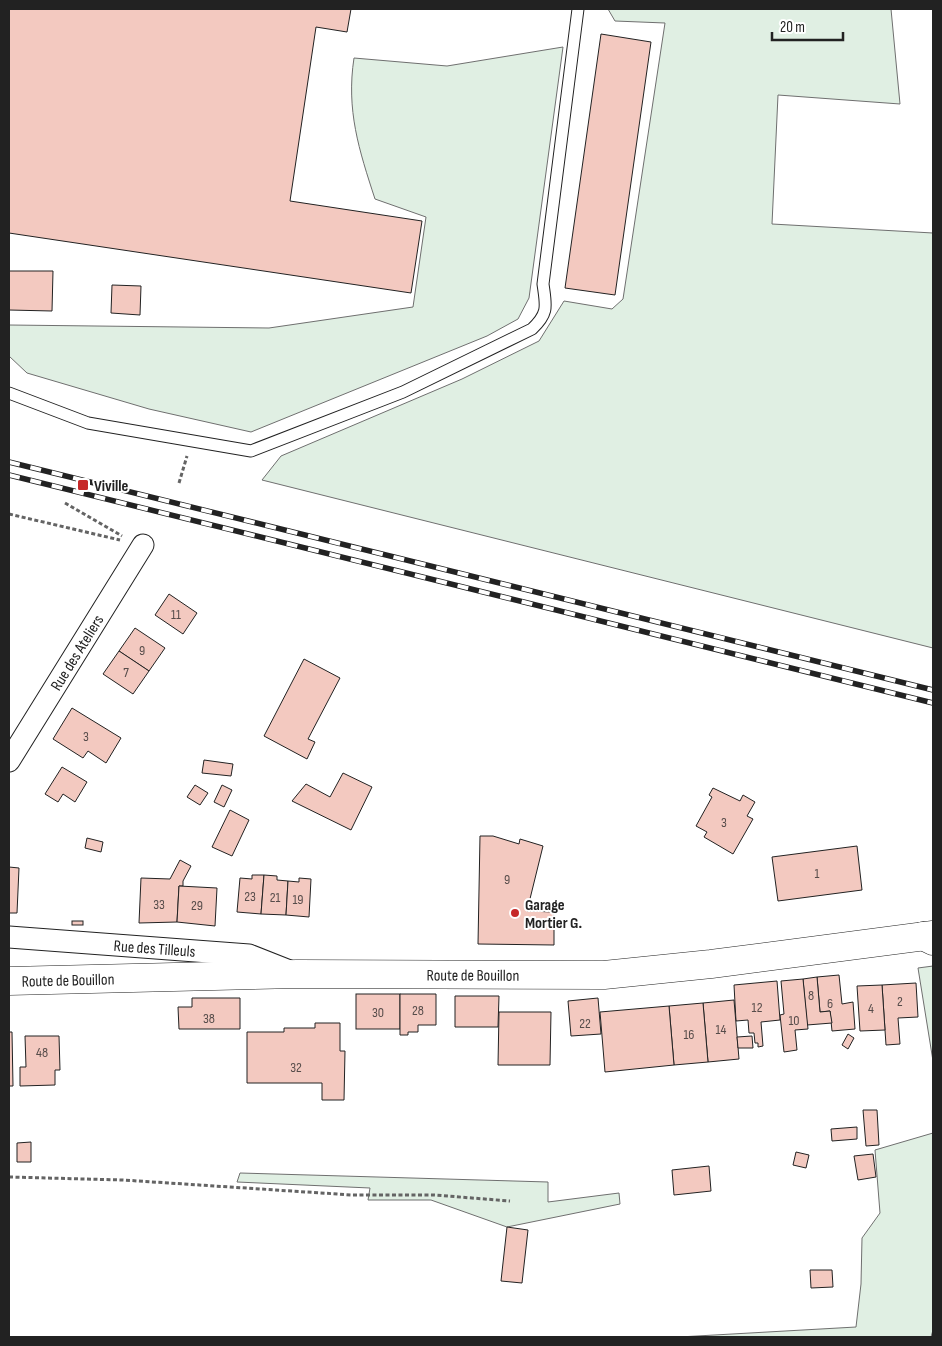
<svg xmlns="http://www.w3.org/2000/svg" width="942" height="1346" font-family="'Sofia Sans Condensed',sans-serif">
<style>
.green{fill:#e0efe3;stroke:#6f6f6f}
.building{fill:#f3c9c0;stroke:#222}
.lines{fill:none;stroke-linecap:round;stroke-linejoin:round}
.lane-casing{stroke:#222;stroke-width:13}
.street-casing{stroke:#222;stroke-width:23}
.primary-casing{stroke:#222;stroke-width:29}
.highway-casing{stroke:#222;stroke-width:29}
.path{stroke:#646464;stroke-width:3;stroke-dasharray:4 2.5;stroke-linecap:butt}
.lane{stroke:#fff;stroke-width:11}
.street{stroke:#fff;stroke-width:21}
.primary{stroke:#fff;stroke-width:28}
.highway{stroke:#fff;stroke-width:28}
.rail-casing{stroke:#222;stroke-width:5.5}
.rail{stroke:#fff;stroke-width:4;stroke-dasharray:11;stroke-linecap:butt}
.poi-dot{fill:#c62828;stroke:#fff;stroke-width:2}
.labels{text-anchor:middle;stroke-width:4;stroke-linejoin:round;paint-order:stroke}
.number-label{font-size:14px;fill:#564c4a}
.poi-label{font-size:16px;font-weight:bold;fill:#222;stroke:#fff;text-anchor:start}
.street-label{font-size:16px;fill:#222;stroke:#fff}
</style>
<rect width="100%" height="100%" fill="#fff"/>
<g class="green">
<polygon points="608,9 891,9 900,104 778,95 772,224 933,233 933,648 262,480 281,456 462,379 539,341 564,301 612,309 623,299 665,23 615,21"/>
<path d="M563,47L529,298L518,319L487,336L251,432L149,409L27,373L9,356V325L269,328L413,307L426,217L375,199C359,150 346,110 354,58L447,66Z"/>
<polygon points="933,966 933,1061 918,968"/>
<polygon points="933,1133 933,1330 931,1337 679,1337 856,1327 861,1284 862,1238 880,1213 875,1150"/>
<polygon points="240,1173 548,1182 548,1202 619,1193 620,1204 507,1227 431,1200 368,1200 370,1188 237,1182"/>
</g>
<g class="building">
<polygon points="9,9 351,9 347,32 316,27 290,201 422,221 411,293 9,233"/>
<polygon points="601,34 651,42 615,295 565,288"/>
<polygon points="9,271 53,271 52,311 9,310"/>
<polygon points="112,285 141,286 140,315 111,313"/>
<polygon points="169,594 197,613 183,634 155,615"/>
<polygon points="135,628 165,648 149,671 119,651"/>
<polygon points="119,651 149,671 133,694 103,674"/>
<polygon points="304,659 340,678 308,739 315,742 307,759 264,736"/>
<polygon points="72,708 121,738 106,763 88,751 83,758 53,739"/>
<polygon points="204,760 233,764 231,776 202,773"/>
<polygon points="62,767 87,782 75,802 63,794 58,802 45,794"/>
<polygon points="343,773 372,787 351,830 292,801 306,784 330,797"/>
<polygon points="195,785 208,793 200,805 187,797"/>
<polygon points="222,785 232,790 224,807 214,802"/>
<polygon points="713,788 740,801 743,795 755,802 747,816 753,819 733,854 704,837 707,832 696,826 712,797 709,795"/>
<polygon points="230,810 249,820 232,856 212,847"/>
<polygon points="480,836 493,836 519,844 520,839 543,846 527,911 554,912 554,945 478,944"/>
<polygon points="87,838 103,842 101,852 85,848"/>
<polygon points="857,846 862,890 778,901 772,857"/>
<polygon points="180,860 191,866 183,881 183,886 179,886 177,922 139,923 141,878 170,879"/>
<polygon points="9,867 19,868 17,913 9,913"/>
<polygon points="252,875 264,875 261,914 237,912 240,878 252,879"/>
<polygon points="264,875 277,876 277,880 288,881 286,915 261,914"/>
<polygon points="299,878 311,879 309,917 286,915 288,881 299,882"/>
<polygon points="179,886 217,888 215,926 177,922"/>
<rect x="72" y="921" width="11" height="4"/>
<polygon points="839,975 842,1004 853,1002 855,1029 832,1031 830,1011 820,1012 817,977"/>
<polygon points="817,977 820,1012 830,1011 832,1023 807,1025 803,979"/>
<polygon points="803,979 808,1029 795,1030 797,1050 784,1052 780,1015 784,1014 781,981"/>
<polygon points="777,981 780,1020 761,1022 763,1046 758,1047 758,1043 755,1043 754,1033 749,1033 748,1020 736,1021 734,985"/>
<polygon points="916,983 918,1017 898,1018 900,1044 886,1045 882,985"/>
<polygon points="882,985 885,1030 860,1031 857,986"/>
<rect x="356" y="994" width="44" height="35"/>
<polygon points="400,994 436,994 436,1025 418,1025 418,1032 408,1032 408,1035 400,1035"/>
<polygon points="455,996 499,996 498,1027 455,1027"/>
<polygon points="192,998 240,998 240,1029 179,1029 178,1007 192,1007"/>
<polygon points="598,998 601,1034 571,1036 568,1001"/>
<polygon points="734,1000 739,1059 708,1062 703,1003"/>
<polygon points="703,1003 708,1062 674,1065 669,1006"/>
<polygon points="669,1006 674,1065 605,1072 600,1012"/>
<polygon points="499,1012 551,1012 550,1065 498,1065"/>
<polygon points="315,1023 340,1023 340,1051 345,1051 344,1100 322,1100 322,1083 247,1083 247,1032 284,1032 284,1028 315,1028"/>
<polygon points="9,1032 12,1032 13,1086 9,1086"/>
<polygon points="848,1034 854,1038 848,1049 842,1045"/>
<polygon points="25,1036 59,1036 60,1070 55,1070 55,1085 20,1086 20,1067 26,1067"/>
<polygon points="752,1036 753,1048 738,1048 737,1037"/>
<polygon points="863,1110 877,1110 879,1145 866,1146"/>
<polygon points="857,1127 857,1139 832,1141 831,1129"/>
<polygon points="31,1142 31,1162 17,1162 17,1143"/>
<polygon points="796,1152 809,1155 806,1168 793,1165"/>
<polygon points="873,1154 876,1177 858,1180 854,1156"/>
<polygon points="709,1166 711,1191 674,1195 672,1170"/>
<polygon points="507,1227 528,1230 522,1283 501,1281"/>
<polygon points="810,1270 832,1270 833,1287 811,1288"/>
</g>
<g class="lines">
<g class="lane-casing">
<path id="lane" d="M9,393L88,423L251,451L403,392L532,329C549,313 546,306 543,284L578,9"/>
</g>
<g class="street-casing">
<g id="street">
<path id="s1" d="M9,761L143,545"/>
<path id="s2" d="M9,937L249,955L292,972"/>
</g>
</g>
<g class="primary-casing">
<g id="primary">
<path id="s3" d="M9,981L297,974L604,975L711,964L933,935"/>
</g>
</g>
<g class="highway-casing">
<polyline id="highway" points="923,936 933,941"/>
</g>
<g class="path">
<polyline points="179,483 187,456"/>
<polyline points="65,503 122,536"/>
<polyline points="9,514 120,540"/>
<polyline points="9,1177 123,1180 352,1195 434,1195 510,1201"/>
</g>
<use href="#lane" class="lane"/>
<use href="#street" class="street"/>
<use href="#primary" class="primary"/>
<use href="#highway" class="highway"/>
<g class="rail-casing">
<g id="rail">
<polyline points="9,462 933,690"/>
<polyline points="9,475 933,703"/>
</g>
</g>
<use href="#rail" class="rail"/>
</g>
<g class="poi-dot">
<rect x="77" y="479" width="12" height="12" rx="2.5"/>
<circle cx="515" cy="913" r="5"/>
</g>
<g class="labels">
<g class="number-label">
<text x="176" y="619">11</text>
<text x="142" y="655">9</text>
<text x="126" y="677">7</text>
<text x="86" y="741">3</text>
<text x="724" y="827">3</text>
<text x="817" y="878">1</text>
<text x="507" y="884">9</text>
<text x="250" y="901">23</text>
<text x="275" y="902">21</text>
<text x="298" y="904">19</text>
<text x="159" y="909">33</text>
<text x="197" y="910">29</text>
<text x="811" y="1000">8</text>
<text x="900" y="1006">2</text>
<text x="830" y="1008">6</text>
<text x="757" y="1012">12</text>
<text x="871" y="1013">4</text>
<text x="418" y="1015">28</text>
<text x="378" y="1017">30</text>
<text x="209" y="1023">38</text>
<text x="794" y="1025">10</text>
<text x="585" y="1028">22</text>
<text x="721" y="1034">14</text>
<text x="689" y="1039">16</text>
<text x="42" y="1057">48</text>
<text x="296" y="1072">32</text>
</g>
<g class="poi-label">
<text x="94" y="491">Viville</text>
<text x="525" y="910">Garage<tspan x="525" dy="18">Mortier G.</tspan></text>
</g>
<g class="street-label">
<text dy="6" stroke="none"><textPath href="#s1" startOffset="128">Rue des Ateliers</textPath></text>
<text dy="6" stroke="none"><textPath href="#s2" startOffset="146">Rue des Tilleuls</textPath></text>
<text dy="6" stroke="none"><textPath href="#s3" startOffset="464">Route de Bouillon</textPath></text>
<text dy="6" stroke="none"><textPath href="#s3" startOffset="59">Route de Bouillon</textPath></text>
</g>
</g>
<rect width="942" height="1346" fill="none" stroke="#222222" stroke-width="20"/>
<path d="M772 32v8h71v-8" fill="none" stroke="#222222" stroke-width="2.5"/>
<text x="780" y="32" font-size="15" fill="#222222" stroke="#ffffff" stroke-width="4" paint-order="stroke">20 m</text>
</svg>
